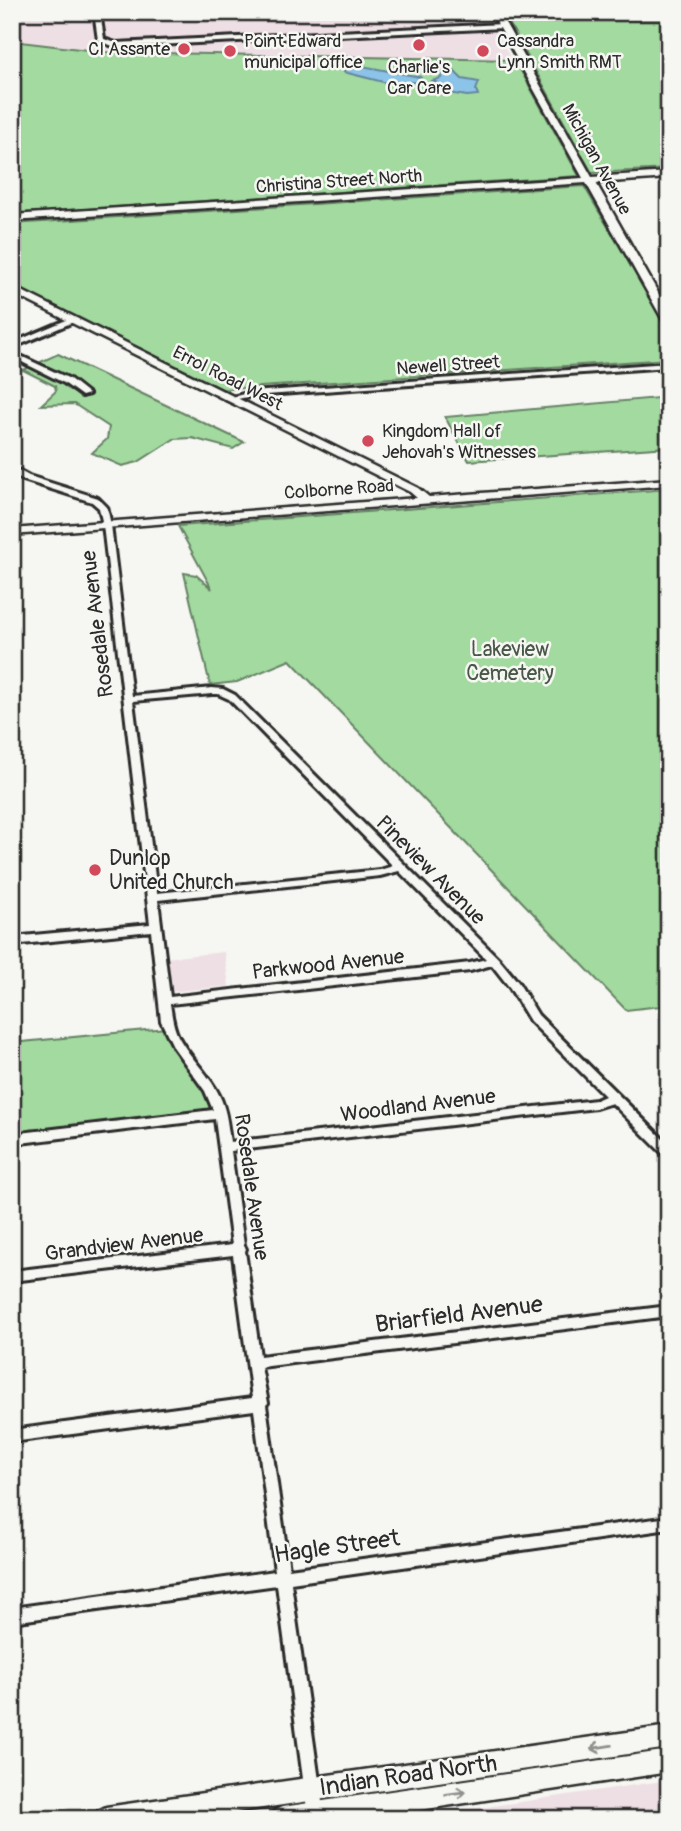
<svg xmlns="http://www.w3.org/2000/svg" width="681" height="1831" font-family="Pangolin,sans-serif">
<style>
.built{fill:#eedfe5}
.green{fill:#a2da9f;stroke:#668265;stroke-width:2}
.water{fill:#8bc3e9;stroke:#65869d;stroke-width:2}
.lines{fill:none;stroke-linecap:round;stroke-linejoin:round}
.minor-casing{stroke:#2b2b2b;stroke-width:6}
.tertiary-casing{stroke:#2b2b2b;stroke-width:5}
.secondary-casing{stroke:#2b2b2b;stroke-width:5}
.minor{fill:#f6f6f2;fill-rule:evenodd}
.tertiary{fill:#f6f6f2;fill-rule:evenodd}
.secondary{fill:#f6f6f2;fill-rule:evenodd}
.oneway{stroke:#90908e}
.poi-dot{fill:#d1495b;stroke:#f6f6f2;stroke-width:2.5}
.labels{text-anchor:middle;stroke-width:5;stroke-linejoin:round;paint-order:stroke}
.far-poi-label{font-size:18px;fill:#2b2b2b;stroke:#f6f6f2;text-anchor:start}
.far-street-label{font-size:18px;fill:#2b2b2b;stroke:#f6f6f2}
.street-label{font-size:21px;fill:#2b2b2b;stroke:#f6f6f2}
.park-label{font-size:21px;fill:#495748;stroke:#f6f6f2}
.poi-label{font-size:21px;fill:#2b2b2b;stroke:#f6f6f2;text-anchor:start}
.near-street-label{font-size:24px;fill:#2b2b2b;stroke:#f6f6f2}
</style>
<rect width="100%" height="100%" fill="#f6f6f2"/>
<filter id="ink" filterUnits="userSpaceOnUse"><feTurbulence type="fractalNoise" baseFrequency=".0143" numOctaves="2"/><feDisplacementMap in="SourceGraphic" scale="14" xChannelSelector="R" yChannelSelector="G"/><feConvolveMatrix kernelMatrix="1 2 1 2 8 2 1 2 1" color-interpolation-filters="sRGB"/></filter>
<g filter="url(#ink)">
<g class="built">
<polygon points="103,12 487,12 511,59 515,60 105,52 12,41 12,18"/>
<polygon points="224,952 229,986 170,992 166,958"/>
<polygon points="669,1780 669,1819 405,1819"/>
</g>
<g class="green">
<polygon points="503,12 669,12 669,169 592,173"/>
<polygon points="12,41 105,52 515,60 579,176 12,214"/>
<polygon points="584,186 669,331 669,359 216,390 12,287 12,224"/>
<polygon points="58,354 244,442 233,449 192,438 174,439 138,462 122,466 92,453 107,439 109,427 74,404 41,405 56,391 55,386 23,370"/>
<polygon points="669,397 669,447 469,461 445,417"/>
<polygon points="669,489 669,1005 626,1010 290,660 237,682 210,685 184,573 196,575 212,589 178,526"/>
<polygon points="166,1028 195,1069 217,1111 12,1137 12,1043"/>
</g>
<g class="water">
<polygon points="362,66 420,77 425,82 387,83 344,72 345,70"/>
<polygon points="443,70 453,70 462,79 479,82 476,90 478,95 467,96 443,92 441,84 432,81 441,78"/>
</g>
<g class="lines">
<g class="minor-casing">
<g id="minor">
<polygon points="94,12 100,12 104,39 116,43 503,24 506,26 503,28 115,47 98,40"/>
<polygon points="71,318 78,320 12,348 12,343"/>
<polygon points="12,352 70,379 89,394 82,396 64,383 12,357"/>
<polygon points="669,363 669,367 251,396 229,401 225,399 251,392"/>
<path d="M12,467L29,476L98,498L107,507L111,525L132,696L212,688L223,689L235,695L498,958L518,982L538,1015L669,1145V1158L665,1156L612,1103L596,1108L231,1151L244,1245L246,1249L245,1251L260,1356L669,1306V1316L261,1367L268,1403L266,1405L289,1569L669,1517V1529L291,1583L324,1816L323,1819H309L308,1816L277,1585L12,1622V1608L275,1571L254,1410L12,1442V1430L252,1398L233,1255L12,1281V1271L232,1245L215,1119L12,1144V1134L213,1110L205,1091L174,1048L161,1021L151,931L12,945V937L150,924L103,525L99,508L92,502L23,480L12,473ZM212,694H218L229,699L393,866L380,870L157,893L133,701ZM399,871L486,959L470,963L170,997L158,900L380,876ZM492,965L510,988L530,1021L605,1096L596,1100L230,1142C228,1128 227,1113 221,1099C211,1075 190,1059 178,1036C173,1026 172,1016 170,1004L470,971Z"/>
</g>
</g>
<g class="tertiary-casing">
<polygon id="tertiary" points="12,286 418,488 429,497 669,479 669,485 12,535 12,529 417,498 410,492 12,293"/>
</g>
<g class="secondary-casing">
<g id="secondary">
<polygon points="12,12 26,12 12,15"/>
<polygon points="491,12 499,12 592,177 669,172 669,178 596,183 669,312 669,325 664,322 586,183 12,221 12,215 583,178"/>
<polygon points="669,1726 669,1748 188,1819 94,1819 98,1811 106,1807"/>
<polygon points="669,1750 669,1772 361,1819 270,1819 274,1811 282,1807"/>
</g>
</g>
<use href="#minor" class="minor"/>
<use href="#tertiary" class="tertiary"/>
<use href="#secondary" class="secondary"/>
</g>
<defs><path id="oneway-shaft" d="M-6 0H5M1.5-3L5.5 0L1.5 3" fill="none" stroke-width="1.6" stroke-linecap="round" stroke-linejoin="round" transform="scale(1.75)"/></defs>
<g class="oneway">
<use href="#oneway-shaft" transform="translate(601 1747) rotate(171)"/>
<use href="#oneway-shaft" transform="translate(456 1793) rotate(-8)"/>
</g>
</g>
<g class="poi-dot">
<circle cx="419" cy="45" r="7"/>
<circle cx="184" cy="49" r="7"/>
<circle cx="230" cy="51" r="7"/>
<circle cx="483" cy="51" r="7"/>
<circle cx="368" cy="441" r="7"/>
<circle cx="95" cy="870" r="7"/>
</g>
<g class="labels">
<g class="far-poi-label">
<text x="244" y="47">Point Edward<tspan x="244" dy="21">municipal office</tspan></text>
<text x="497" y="47">Cassandra<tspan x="497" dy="21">Lynn Smith RMT</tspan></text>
<text x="170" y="55" text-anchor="end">CI Assante</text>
<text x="419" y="73" text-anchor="middle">Charlie's<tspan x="419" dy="21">Car Care</tspan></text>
<text x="382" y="437">Kingdom Hall of<tspan x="382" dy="21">Jehovah's Witnesses</tspan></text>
</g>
<g class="far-street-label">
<text transform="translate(597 159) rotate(61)" y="6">Michigan Avenue</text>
<text transform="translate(339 181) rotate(-4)" y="6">Christina Street North</text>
<text transform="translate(448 365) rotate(-4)" y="6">Newell Street</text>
<text transform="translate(228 378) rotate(27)" y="6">Errol Road West</text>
<text transform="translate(339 489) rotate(-4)" y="6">Colborne Road</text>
</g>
<g class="street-label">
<text transform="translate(97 624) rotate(-97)" y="7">Rosedale Avenue</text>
<text transform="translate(431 870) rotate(45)" y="7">Pineview Avenue</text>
<text transform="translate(328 964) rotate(-6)" y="7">Parkwood Avenue</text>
<text transform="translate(418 1105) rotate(-7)" y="7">Woodland Avenue</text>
<text transform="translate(252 1187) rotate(82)" y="7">Rosedale Avenue</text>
<text transform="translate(124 1244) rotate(-7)" y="7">Grandview Avenue</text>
</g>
<g class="park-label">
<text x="510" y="656">Lakeview<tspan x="510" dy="24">Cemetery</tspan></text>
</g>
<g class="poi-label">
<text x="109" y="865">Dunlop<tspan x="109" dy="24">United Church</tspan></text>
</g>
<g class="near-street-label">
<text transform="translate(459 1314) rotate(-7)" y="8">Briarfield Avenue</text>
<text transform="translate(337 1546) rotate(-8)" y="8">Hagle Street</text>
<text transform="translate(408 1775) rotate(-8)" y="8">Indian Road North</text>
</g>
</g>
<rect width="681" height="1831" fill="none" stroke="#f6f6f2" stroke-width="42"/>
<rect x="21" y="21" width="639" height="1789" fill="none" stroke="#2b2b2b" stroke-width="2.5" filter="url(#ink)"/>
</svg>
